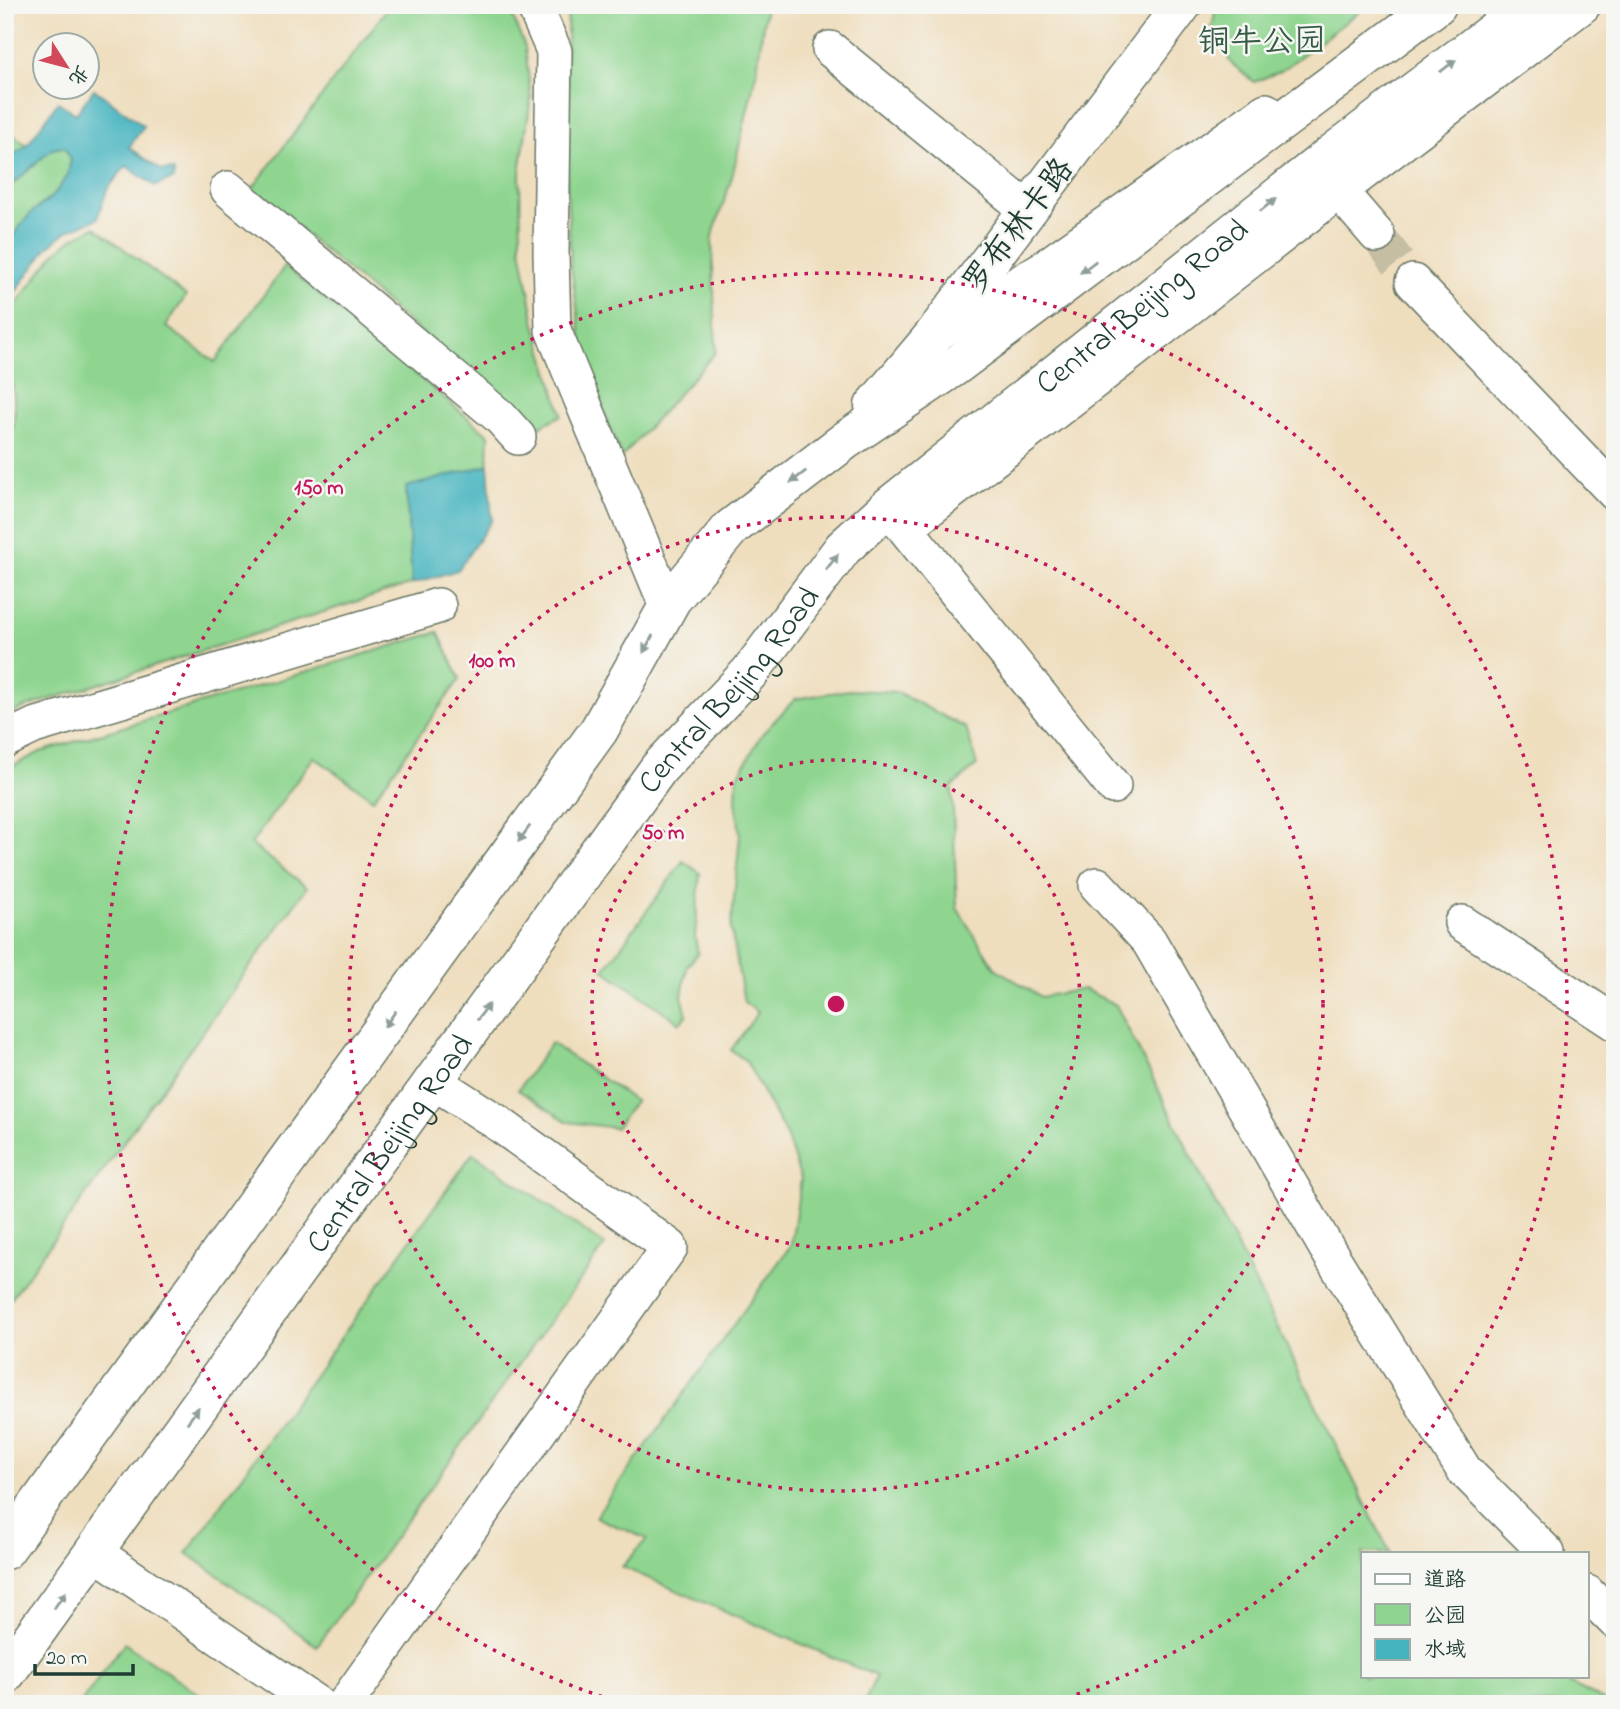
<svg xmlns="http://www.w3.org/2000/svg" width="1620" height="1709" font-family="'Indie Flower','LXGW WenKai TC',sans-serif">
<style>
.green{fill:#8fd590;stroke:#578962;stroke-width:2}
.water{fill:#45b4bf;stroke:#32787a;stroke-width:2}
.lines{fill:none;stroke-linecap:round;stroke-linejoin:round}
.minor-tunnel{stroke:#c5bea2;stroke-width:35;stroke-dasharray:35 18;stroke-linecap:butt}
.minor-casing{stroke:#687564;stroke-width:38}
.major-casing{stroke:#687564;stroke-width:41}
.minor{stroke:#fff;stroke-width:35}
.major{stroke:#fff;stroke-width:38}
.oneway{fill:#8f9e9a}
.ring{fill:none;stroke:#c2185b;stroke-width:3.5;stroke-dasharray:3.5 7}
.labels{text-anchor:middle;stroke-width:5;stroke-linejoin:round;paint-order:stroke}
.park-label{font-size:32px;fill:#355b46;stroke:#f6f6f2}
.street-label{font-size:32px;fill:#1f3d34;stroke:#f6f6f2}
.centre{fill:#c2185b;stroke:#f6f6f2;stroke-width:3.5}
.ring-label{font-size:21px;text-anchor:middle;font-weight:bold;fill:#c2185b;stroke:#f6f6f2;stroke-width:5;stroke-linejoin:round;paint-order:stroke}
</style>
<rect width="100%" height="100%" fill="#f6f6f2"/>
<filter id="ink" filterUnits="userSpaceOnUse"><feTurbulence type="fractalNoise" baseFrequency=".0143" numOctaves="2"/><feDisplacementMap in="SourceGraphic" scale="14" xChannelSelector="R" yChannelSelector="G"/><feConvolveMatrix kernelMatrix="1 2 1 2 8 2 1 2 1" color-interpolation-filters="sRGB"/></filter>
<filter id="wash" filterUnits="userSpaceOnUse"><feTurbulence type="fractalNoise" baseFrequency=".00686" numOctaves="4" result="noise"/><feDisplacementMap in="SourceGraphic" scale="28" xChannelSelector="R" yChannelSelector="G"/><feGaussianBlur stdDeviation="1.57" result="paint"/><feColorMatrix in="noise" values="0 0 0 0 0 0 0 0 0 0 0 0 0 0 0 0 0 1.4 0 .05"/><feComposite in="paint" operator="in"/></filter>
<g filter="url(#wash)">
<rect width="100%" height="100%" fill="#efdebe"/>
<g class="green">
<polygon points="390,5 508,5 525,47 531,98 520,172 521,248 535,324 562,415 535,429 252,189"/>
<polygon points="568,5 766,5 757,69 732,177 712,238 716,352 622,457 611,432 584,356 571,267 564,126"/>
<polygon points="1220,5 1368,5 1281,71 1254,82 1231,63 1212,29 1215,12"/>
<polygon points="5,129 27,145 5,161"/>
<polygon points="64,147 71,159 68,175 54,194 30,214 12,238 8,252 5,256 5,191 52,149"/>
<path d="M95,227L186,296L166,326L215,362L285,266L489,435L488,465L406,488L412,584L23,708L5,717V453C21,422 14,391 8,359L5,356V319L54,254L73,238Z"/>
<polygon points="438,632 460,679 373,799 314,757 251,844 307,887 5,1307 5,770 40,752"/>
<polygon points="849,690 897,692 966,728 977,765 952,787 957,908 995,968 1041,997 1084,989 1116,1005 1390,1553 1363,1553 1363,1676 1555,1676 1611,1704 864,1704 876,1676 622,1567 647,1539 595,1517 791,1245 801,1179 786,1135 746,1061 731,1050 758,1012 744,1002 731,929 740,835 736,800 737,778 762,734 795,699"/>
<polygon points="683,861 700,873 695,937 698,953 687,967 682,996 687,1015 680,1023 604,970"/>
<polygon points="551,1043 635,1101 616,1128 568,1122 518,1090"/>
<polygon points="473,1153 605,1245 317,1646 187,1553"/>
<polygon points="124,1643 214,1704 80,1704"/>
</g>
<g class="water">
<polygon points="94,89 144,126 129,147 161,170 174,171 174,179 155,186 126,166 107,190 97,219 67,231 48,247 11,298 5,293 5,256 8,252 11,238 30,214 53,196 68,175 71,159 64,147 52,149 5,191 5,161 27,145 58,102 76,114"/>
<polygon points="488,465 492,520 458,570 412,584 406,487"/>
</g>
</g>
<g filter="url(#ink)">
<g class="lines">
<polyline class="minor-tunnel" points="1377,235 1413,282"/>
<g class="minor-casing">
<g id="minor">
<polyline points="534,5 554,51 551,254 553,330 668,608"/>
<polyline points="830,49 1028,210"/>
<polyline points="1327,173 1339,191 1377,235"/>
<polyline points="228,189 500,417 518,437"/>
<polyline points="1413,282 1615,493"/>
<polyline points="939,332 1041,270 1266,111"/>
<polyline points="891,511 1113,786"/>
<polyline points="906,527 1339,191 1583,5"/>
<polyline points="5,740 34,726 438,606"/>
<polyline points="1097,885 1149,941 1326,1247 1464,1470 1547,1553"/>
<polyline points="1462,923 1615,1023"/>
<polyline points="94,1552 317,1704"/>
<polyline points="1587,1593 1615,1621"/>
<polyline points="345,1704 670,1247 495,1121 433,1081"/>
</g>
</g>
<g class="major-casing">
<g id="major">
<polyline points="874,406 933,336 1182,5"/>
<polyline points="5,1550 599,730 672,599 731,528 846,440 954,367 1437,5"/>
<path id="s1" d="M5,1675L659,768L750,672L843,548L888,507L1320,163L1528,5"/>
</g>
</g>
<use href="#minor" class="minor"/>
<use href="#major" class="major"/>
</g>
<defs><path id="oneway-solid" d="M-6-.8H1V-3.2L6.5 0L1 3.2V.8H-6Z" transform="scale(1.75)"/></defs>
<g class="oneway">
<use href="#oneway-solid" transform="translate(1448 66) rotate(-37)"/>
<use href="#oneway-solid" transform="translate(1268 205) rotate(-38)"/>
<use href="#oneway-solid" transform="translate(1088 267) rotate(143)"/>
<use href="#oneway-solid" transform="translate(798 477) rotate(142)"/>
<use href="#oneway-solid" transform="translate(832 562) rotate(-53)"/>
<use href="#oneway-solid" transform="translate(648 644) rotate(119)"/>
<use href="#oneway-solid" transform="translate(524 834) rotate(126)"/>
<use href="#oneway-solid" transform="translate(483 1012) rotate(-54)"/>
<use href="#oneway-solid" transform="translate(390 1019) rotate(126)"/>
<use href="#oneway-solid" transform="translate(193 1415) rotate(-54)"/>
<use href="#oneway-solid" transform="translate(60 1600) rotate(-54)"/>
</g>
</g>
<g class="ring">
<circle cx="836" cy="1004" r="244"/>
<circle cx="836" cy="1004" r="487"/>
<path d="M622 1703A731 731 0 1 1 1050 1703"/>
</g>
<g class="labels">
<g class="park-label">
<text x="1262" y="51">铜牛公园</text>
</g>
<g class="street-label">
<text transform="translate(1017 225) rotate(-53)" y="11">罗布林卡路</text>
<text dy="11" stroke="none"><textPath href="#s1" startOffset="1790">Central Beijing Road</textPath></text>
<text dy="11" stroke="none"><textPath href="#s1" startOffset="1223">Central Beijing Road</textPath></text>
<text dy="11" stroke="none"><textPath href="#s1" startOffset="656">Central Beijing Road</textPath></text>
</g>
</g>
<circle cx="836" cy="1004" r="10" class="centre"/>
<g class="ring-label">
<text x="319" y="494">150 m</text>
<text x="492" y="667">100 m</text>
<text x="663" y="839">50 m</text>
</g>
<rect width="1620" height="1709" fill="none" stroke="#f6f6f2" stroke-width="28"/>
<rect x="1361" y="1552" width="228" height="126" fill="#f6f6f2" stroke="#a0aca6" stroke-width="2"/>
<rect x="1375" y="1574" width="35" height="10" fill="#ffffff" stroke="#a0aca6" stroke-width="2"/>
<text x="1424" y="1586" font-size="21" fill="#1f3d34">道路</text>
<rect x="1375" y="1604" width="35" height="21" fill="#8fd590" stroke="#a0aca6" stroke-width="2"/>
<text x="1424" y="1622" font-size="21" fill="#1f3d34">公园</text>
<rect x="1375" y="1639" width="35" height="21" fill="#45b4bf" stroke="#a0aca6" stroke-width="2"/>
<text x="1424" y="1656" font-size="21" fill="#1f3d34">水域</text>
<g transform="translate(66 66) rotate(126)"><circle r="33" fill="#f6f6f2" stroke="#a0aca6" stroke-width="2"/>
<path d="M0-5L12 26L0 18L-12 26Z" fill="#d1495b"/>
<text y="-10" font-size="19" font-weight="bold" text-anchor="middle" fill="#1f3d34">北</text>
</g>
<path d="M35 1664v10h98v-10" fill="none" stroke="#1f3d34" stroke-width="3.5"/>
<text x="46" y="1664" font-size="21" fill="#1f3d34" stroke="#f6f6f2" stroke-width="5" paint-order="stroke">20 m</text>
</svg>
